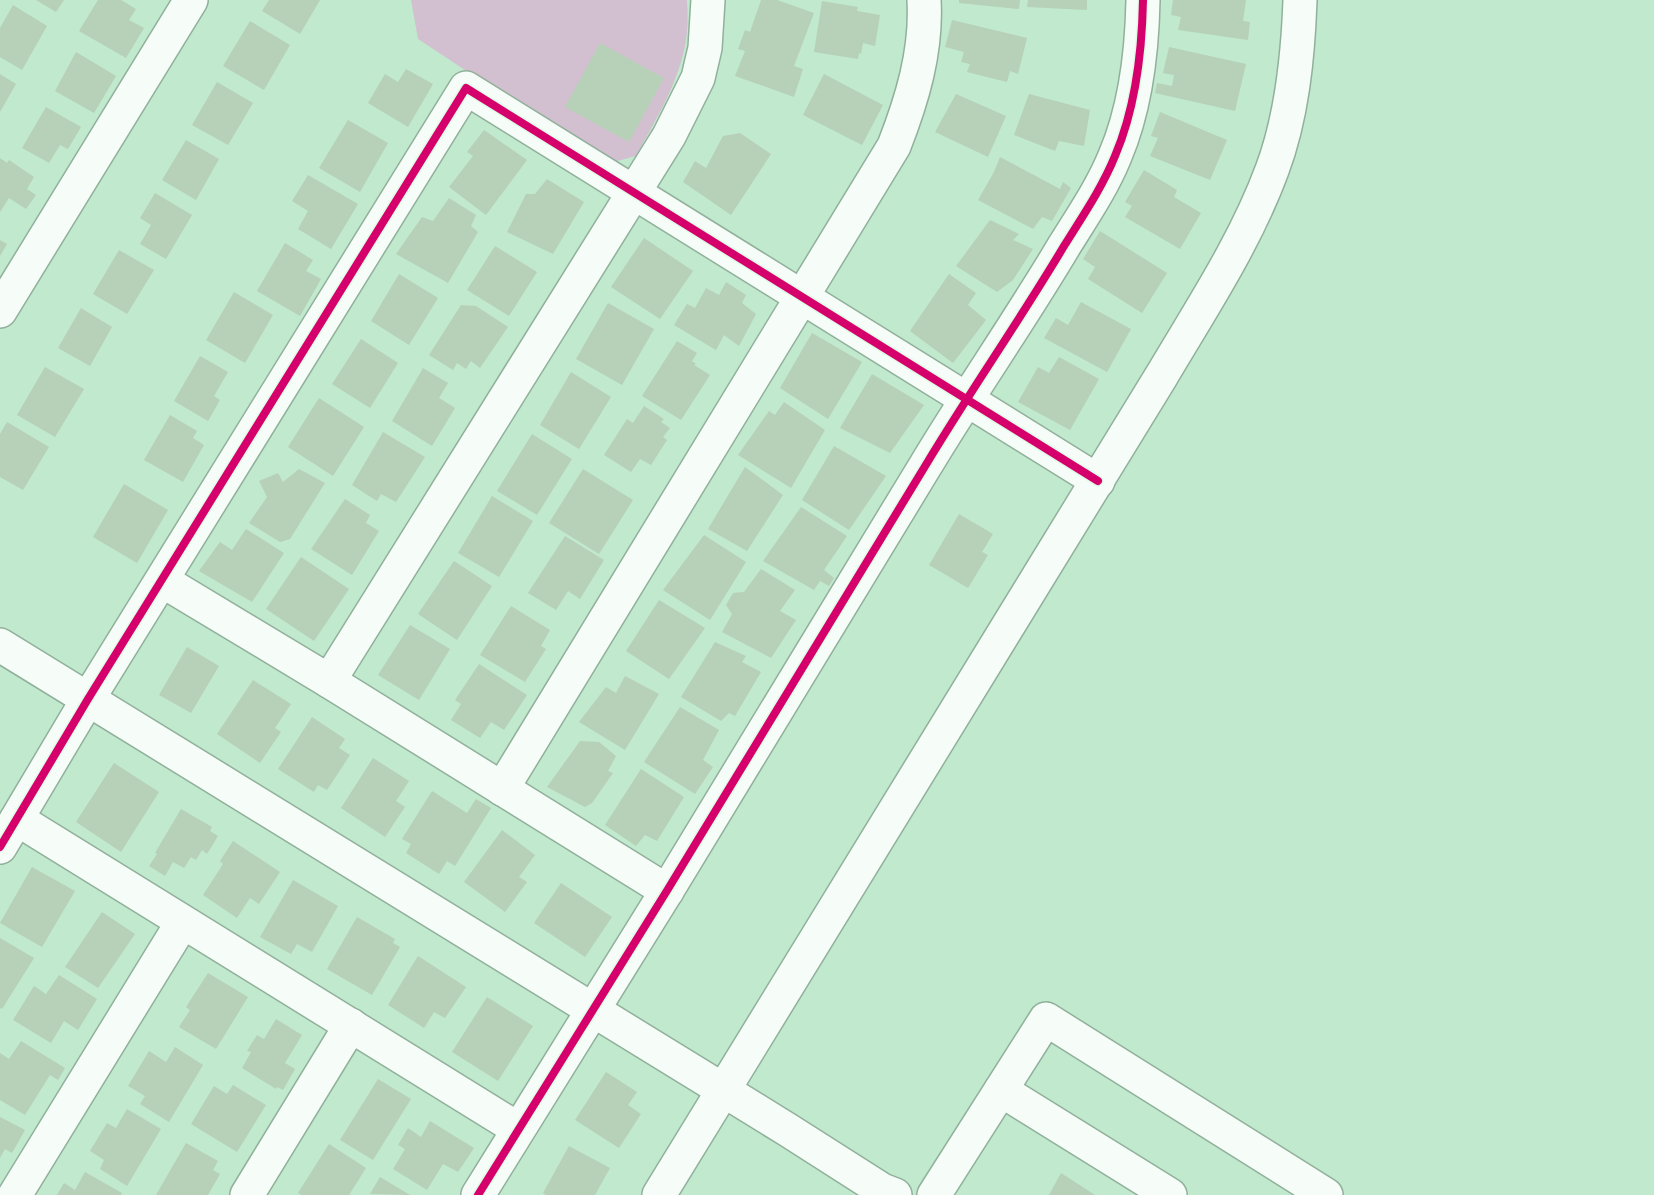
<svg xmlns="http://www.w3.org/2000/svg" width="1654" height="1195" font-family="'Fira Sans',sans-serif">
<style>
.green{fill:#d2c0d0}
.building{fill:#b6d1b7}
.lines{fill:none;stroke-linecap:round;stroke-linejoin:round}
.minor-casing{stroke:#91b09b;stroke-width:36}
.minor{stroke:#f6fcf8;stroke-width:33}
.cycleway-casing{stroke:#dffbe6;stroke-width:11}
.cycleway{stroke:#d6006c;stroke-width:8}
</style>
<rect width="100%" height="100%" fill="#c1e9cd"/>
<path class="green" d="M411,0H687C688,15 688,31 685,46C677,86 655,121 636,156L614,162L480,80L418,39Z"/>
<g class="building">
<polygon points="36,0 64,0 56,12"/>
<polygon points="98,0 121,0 136,9 129,20 144,28 126,58 79,31"/>
<polygon points="269,0 320,0 300,34 262,11"/>
<polygon points="761,0 777,0 814,13 794,66 803,69 794,97 735,76 745,51 738,49 745,30 750,32"/>
<polygon points="959,0 1020,0 1019,9 959,3"/>
<polygon points="1028,0 1087,0 1087,10 1027,7"/>
<polygon points="1173,0 1246,0 1243,21 1250,22 1248,40 1178,30 1181,17 1171,15"/>
<polygon points="822,1 858,7 857,11 880,15 875,46 863,43 861,54 859,53 858,59 814,52"/>
<polygon points="13,5 47,26 22,70 0,57 0,28"/>
<polygon points="952,20 1027,38 1018,74 1010,71 1007,82 967,72 970,64 961,62 964,52 945,47"/>
<polygon points="250,21 290,45 264,90 223,66"/>
<polygon points="600,43 664,78 629,142 565,107"/>
<polygon points="1169,47 1246,64 1235,111 1155,93 1157,83 1172,86 1174,75 1163,73"/>
<polygon points="76,52 116,76 94,113 55,91"/>
<polygon points="406,69 433,84 408,127 368,103 385,74 398,82"/>
<polygon points="0,74 16,84 0,112"/>
<polygon points="824,74 883,105 862,145 803,115"/>
<polygon points="217,82 253,103 228,145 192,125"/>
<polygon points="956,94 1006,116 988,157 935,132"/>
<polygon points="1029,94 1090,110 1084,146 1059,141 1055,151 1014,135"/>
<polygon points="46,107 81,127 68,149 60,145 49,163 22,148"/>
<polygon points="1160,112 1227,140 1210,180 1150,156 1158,138 1151,136"/>
<polygon points="348,120 388,143 360,192 319,168"/>
<polygon points="484,130 527,160 486,215 449,187 473,156 467,152"/>
<polygon points="740,133 771,154 731,215 683,182 695,161 706,168 723,136"/>
<polygon points="186,140 219,159 196,200 162,180"/>
<polygon points="1000,157 1060,189 1063,182 1071,188 1052,221 1042,217 1033,229 978,200 994,172"/>
<polygon points="0,158 7,163 9,160 34,177 27,189 36,195 26,209 9,198 0,212"/>
<polygon points="1144,170 1177,190 1174,197 1201,213 1180,249 1125,217 1132,206 1125,202"/>
<polygon points="308,175 358,204 331,249 298,229 308,211 292,201"/>
<polygon points="547,179 584,202 553,254 507,232 526,194 535,194"/>
<polygon points="155,193 192,215 166,259 140,244 151,225 140,218"/>
<polygon points="449,198 476,215 471,226 478,232 448,283 396,254 422,217 433,221"/>
<polygon points="990,220 1019,234 1013,240 1033,249 1013,280 997,292 956,266"/>
<polygon points="1100,231 1167,273 1142,313 1088,279 1095,267 1083,259"/>
<polygon points="644,238 693,271 660,319 611,287"/>
<polygon points="0,240 7,244 0,256"/>
<polygon points="285,243 313,260 306,271 321,279 300,316 257,291"/>
<polygon points="495,246 537,272 509,316 467,290"/>
<polygon points="119,250 154,270 127,314 93,294"/>
<polygon points="399,274 438,298 409,345 371,321"/>
<polygon points="949,274 976,293 968,305 986,320 953,363 910,331"/>
<polygon points="726,282 746,295 742,303 756,314 739,346 724,335 716,350 674,325 687,304 695,308 706,288 719,295"/>
<polygon points="234,292 273,315 245,363 206,340"/>
<polygon points="1081,302 1131,329 1107,372 1044,338 1056,318 1068,325"/>
<polygon points="608,303 654,329 622,385 576,359"/>
<polygon points="461,305 476,306 508,327 480,368 471,361 466,369 457,363 453,370 429,355"/>
<polygon points="81,308 112,327 90,366 58,348"/>
<polygon points="812,333 862,362 828,419 780,388"/>
<polygon points="361,339 398,363 370,408 332,384"/>
<polygon points="677,341 697,353 692,361 696,364 694,365 710,375 681,420 642,396"/>
<polygon points="200,356 228,372 214,396 220,400 208,421 174,401"/>
<polygon points="1059,357 1099,379 1070,430 1018,402 1038,367 1049,373"/>
<polygon points="45,367 84,389 55,437 17,415"/>
<polygon points="423,368 448,383 439,398 455,408 432,446 392,421"/>
<polygon points="571,372 611,397 579,449 540,425"/>
<polygon points="872,374 924,405 890,453 840,428"/>
<polygon points="319,398 364,427 333,476 288,447"/>
<polygon points="784,402 825,430 791,488 738,455 769,411 775,415"/>
<polygon points="644,406 664,419 661,422 670,428 663,437 667,440 651,465 640,459 631,472 604,455 627,419 633,423"/>
<polygon points="170,415 197,431 193,438 204,445 183,482 144,460"/>
<polygon points="7,422 49,447 23,490 0,477 0,434"/>
<polygon points="383,432 425,457 396,502 381,494 377,501 352,485"/>
<polygon points="532,434 572,459 537,515 497,491"/>
<polygon points="834,446 886,476 849,530 802,500"/>
<polygon points="745,467 783,495 747,551 708,529"/>
<polygon points="299,469 325,483 290,539 280,542 249,523 267,497 259,481 278,473 283,482"/>
<polygon points="583,469 633,500 599,554 549,523"/>
<polygon points="124,484 168,510 137,563 93,537"/>
<polygon points="492,496 533,521 499,577 458,553"/>
<polygon points="345,499 370,515 366,523 379,531 352,575 311,549"/>
<polygon points="801,507 847,536 824,570 834,578 829,586 820,581 814,590 763,561"/>
<polygon points="959,514 993,534 982,552 988,555 968,588 929,565"/>
<polygon points="246,529 284,553 252,602 199,571 220,542 232,550"/>
<polygon points="704,535 746,562 710,620 663,590"/>
<polygon points="565,536 604,560 580,599 568,591 556,610 528,593"/>
<polygon points="301,557 349,589 314,641 266,609"/>
<polygon points="454,561 492,586 457,640 418,614"/>
<polygon points="761,569 795,590 780,611 796,620 771,658 722,632 732,614 726,605 733,593 744,592"/>
<polygon points="659,600 705,628 669,679 626,651"/>
<polygon points="511,606 550,630 541,646 546,649 525,682 480,655"/>
<polygon points="410,625 450,649 419,700 378,675"/>
<polygon points="715,642 746,656 742,662 761,672 735,716 729,713 721,721 681,697"/>
<polygon points="187,647 219,666 191,713 159,695"/>
<polygon points="479,664 527,695 504,730 491,722 480,738 451,720 461,704 455,700"/>
<polygon points="625,676 659,694 625,750 579,722 606,687 616,693"/>
<polygon points="253,680 291,704 275,728 281,732 260,763 217,734"/>
<polygon points="680,707 719,730 703,760 713,767 695,794 644,762"/>
<polygon points="312,717 345,739 339,748 350,755 327,790 318,785 314,792 278,769"/>
<polygon points="580,741 599,742 616,756 608,771 613,773 592,803 585,807 547,787"/>
<polygon points="373,758 409,781 396,801 405,807 385,837 341,808"/>
<polygon points="114,763 159,792 121,852 76,822"/>
<polygon points="641,769 684,797 657,841 645,835 636,846 605,825"/>
<polygon points="432,791 467,813 476,799 491,808 455,866 447,861 439,874 406,853 411,844 402,839"/>
<polygon points="181,809 212,827 210,831 218,836 207,854 202,850 196,860 191,857 184,868 173,862 165,876 149,866 157,854 155,853"/>
<polygon points="502,830 535,855 519,877 527,882 505,912 464,882"/>
<polygon points="233,841 280,872 259,904 250,898 237,918 203,895 223,864 220,861"/>
<polygon points="32,867 75,891 42,947 0,923"/>
<polygon points="293,880 338,906 312,952 297,944 291,954 260,937"/>
<polygon points="561,883 612,917 585,957 534,923"/>
<polygon points="102,912 135,934 98,988 65,967"/>
<polygon points="357,917 395,939 393,943 400,947 372,995 327,969"/>
<polygon points="0,938 34,958 2,1009 0,1008"/>
<polygon points="418,956 466,987 445,1018 434,1012 424,1028 388,1005"/>
<polygon points="208,973 248,997 216,1049 179,1027 190,1010 186,1007"/>
<polygon points="59,975 97,999 78,1030 64,1021 51,1043 13,1020 34,986 46,994"/>
<polygon points="487,997 533,1026 498,1081 452,1052"/>
<polygon points="276,1019 302,1035 285,1063 295,1069 283,1090 277,1087 276,1089 242,1068 251,1052 247,1051 257,1035 264,1039"/>
<polygon points="21,1041 65,1068 58,1080 50,1075 25,1115 0,1100 0,1053 9,1059"/>
<polygon points="175,1047 203,1065 169,1122 140,1104 145,1096 128,1086 149,1051 166,1062"/>
<polygon points="606,1072 637,1092 628,1105 641,1114 619,1148 575,1120"/>
<polygon points="378,1079 411,1099 373,1160 340,1140"/>
<polygon points="233,1085 266,1105 237,1152 191,1124 214,1086 227,1094"/>
<polygon points="127,1109 161,1129 127,1186 100,1169 104,1160 90,1151 107,1123 116,1128"/>
<polygon points="0,1117 25,1130 12,1153 5,1149 0,1158"/>
<polygon points="430,1121 474,1148 458,1172 443,1164 427,1190 393,1169 405,1149 398,1145 408,1128 421,1137"/>
<polygon points="186,1143 218,1161 213,1170 220,1174 208,1195 156,1195"/>
<polygon points="329,1144 366,1168 349,1195 301,1195 298,1193"/>
<polygon points="569,1146 610,1168 595,1195 546,1195 543,1193"/>
<polygon points="85,1172 122,1193 121,1195 57,1195 64,1183 75,1190"/>
<polygon points="1061,1173 1095,1195 1049,1195"/>
<polygon points="380,1177 410,1195 370,1194"/>
</g>
<g class="lines">
<g class="minor-casing">
<g id="minor">
<polyline points="0,311 191,0"/>
<polyline points="163,581 329,681 667,891"/>
<polyline points="0,645 788,1130 882,1190 895,1195"/>
<polyline points="329,681 669,136 698,78 705,48 708,0"/>
<path d="M502,789L894,146C912,100 927,51 924,0"/>
<polyline points="17,819 518,1129"/>
<polyline points="0,847 88,699 466,88 1098,481"/>
<polyline points="1001,1090 1170,1195"/>
<polyline points="15,1195 182,923"/>
<polyline points="247,1195 351,1025"/>
<path d="M478,1195C541,1093 605,991 668,889C755,747 841,605 927,463C971,390 1020,320 1064,246C1082,217 1102,188 1115,156C1136,107 1142,53 1143,0"/>
<path d="M659,1195L1162,375C1201,309 1245,243 1272,170C1292,117 1298,57 1300,0"/>
<polyline points="934,1195 1046,1019 1326,1195"/>
</g>
</g>
<use href="#minor" class="minor"/>
<g class="cycleway-casing">
<g id="cycleway">
<polyline points="0,847 88,699 466,88 1098,481"/>
<path d="M478,1195C541,1093 605,991 668,889C755,747 841,605 927,463C971,390 1020,320 1064,246C1082,217 1102,188 1115,156C1136,107 1142,53 1143,0"/>
</g>
</g>
<use href="#cycleway" class="cycleway"/>
</g>
</svg>
